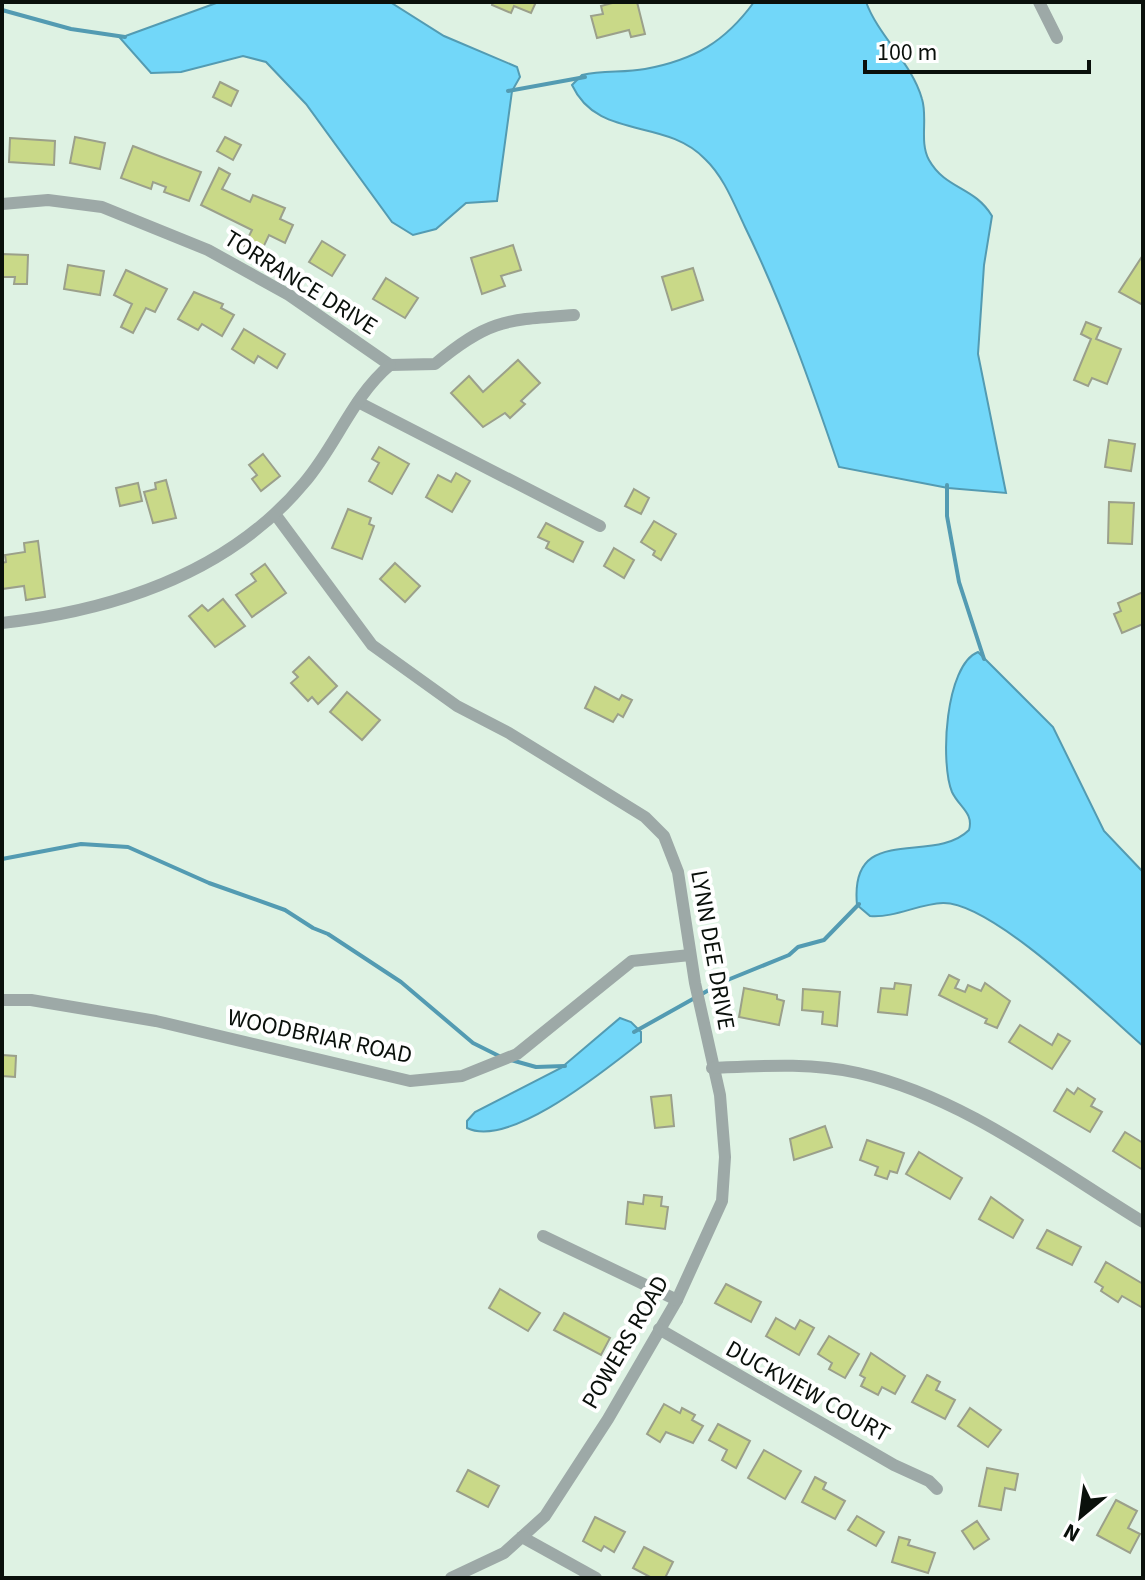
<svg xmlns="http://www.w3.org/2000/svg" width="1145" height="1580" font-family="'Source Sans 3',sans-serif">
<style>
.water{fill:#72d7f9;stroke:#539bb2;stroke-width:2}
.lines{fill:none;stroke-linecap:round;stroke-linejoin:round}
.stream{stroke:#539bb2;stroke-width:4}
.building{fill:#c9d988;stroke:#9ba08b;stroke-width:2}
.minor{stroke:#9da9a7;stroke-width:12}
.labels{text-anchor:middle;stroke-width:8;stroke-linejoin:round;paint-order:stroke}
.street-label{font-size:24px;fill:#0a100b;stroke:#fff}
</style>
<rect width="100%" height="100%" fill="#def2e3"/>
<g class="water">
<polygon points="219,2 390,2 444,36 517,67 520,77 512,91 497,201 466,203 436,229 413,235 392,222 306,104 266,62 243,56 181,72 151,73 120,38"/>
<path d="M754,2H866C879,37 912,63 922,99C928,118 919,142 929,160C946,190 974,186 992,216L984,265L978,354L1006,493L948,488L839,467C811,385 783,305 745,227C734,204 724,177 705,159C665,117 598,141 572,85L582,75C603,70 624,73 645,69C694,60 725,42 754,2Z"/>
<path d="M978,652L1053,727L1104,831L1143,872V1046C1104,1012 992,902 943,903C918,904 895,918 870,916L857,905C849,821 933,866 969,830C974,813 959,807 952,792C940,763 945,665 978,652Z"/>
<path d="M620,1018L631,1022L641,1032V1042C606,1069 510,1149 467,1128V1121L475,1112L561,1068Z"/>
</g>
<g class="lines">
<g class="stream">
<polyline points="2,10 71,29 125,37"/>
<polyline points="508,91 585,77"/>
<polyline points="947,485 947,516 959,582 984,659"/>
<polyline points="2,859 81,844 128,847 209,883 285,910 313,928 328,934 401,982 473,1043 499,1056"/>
<polyline points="634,1032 725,981 789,955 798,947 824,940 859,904"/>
<polyline points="511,1060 536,1067 565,1066"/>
</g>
</g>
<g class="building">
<polygon points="493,2 536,2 531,13 514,6 511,13 492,5"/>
<polygon points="616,2 637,2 645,34 631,37 629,30 597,38 591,16 603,14 601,6"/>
<polygon points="220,82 238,91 231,106 213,97"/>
<polygon points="75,137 105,143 100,169 70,163"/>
<polygon points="225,137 241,145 233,160 217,151"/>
<polygon points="10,138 55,141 54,165 9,162"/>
<polygon points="133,146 201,172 189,201 164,192 166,187 153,182 151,189 121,178"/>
<polygon points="219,168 230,174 222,189 250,202 253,195 285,208 280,219 293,225 285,243 269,235 260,254 244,246 252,230 201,205"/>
<polygon points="322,241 345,255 332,276 309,262"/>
<polygon points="513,245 521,270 501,276 505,286 482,294 471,258"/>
<polygon points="2,254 28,255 27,284 14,284 15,277 2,277"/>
<polygon points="1143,255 1143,305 1119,292"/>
<polygon points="68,265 104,271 100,295 64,289"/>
<polygon points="693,268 703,300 672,310 662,277"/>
<polygon points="126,270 167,289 155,312 146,308 133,333 121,327 132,304 114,295"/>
<polygon points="386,278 418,298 405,318 373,299"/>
<polygon points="194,292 223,304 221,308 234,315 222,336 202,324 198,330 178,319"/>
<polygon points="1086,322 1101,328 1096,339 1121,349 1107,384 1092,378 1088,386 1074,380 1091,339 1081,334"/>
<polygon points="244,329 285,354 277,368 258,356 254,363 232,349"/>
<polygon points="518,360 540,383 521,401 525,404 510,418 505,413 483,427 451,393 469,376 483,392"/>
<polygon points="1109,440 1135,444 1131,471 1105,467"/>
<polygon points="379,447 409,464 392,494 369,481 379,463 372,459"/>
<polygon points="263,454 280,476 261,491 252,479 257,475 249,465"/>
<polygon points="456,473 470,481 452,512 426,497 438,475 451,482"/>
<polygon points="166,480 176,518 153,523 144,492 156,489 155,483"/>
<polygon points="138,483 142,501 120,506 116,488"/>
<polygon points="634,489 649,498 641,514 625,506"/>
<polygon points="1109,502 1134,503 1132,544 1108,543"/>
<polygon points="348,509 371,518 369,524 374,526 362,559 332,548"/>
<polygon points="654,521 676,534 661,560 653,555 655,551 641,542"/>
<polygon points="546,523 583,542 573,562 546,548 549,542 538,537"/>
<polygon points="38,541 45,597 26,600 24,586 2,589 2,563 6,562 5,555 25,552 24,543"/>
<polygon points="614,548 634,560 624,578 604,566"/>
<polygon points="395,563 420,586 405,602 380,579"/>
<polygon points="265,564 286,593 252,617 236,595 256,581 251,574"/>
<polygon points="1143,592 1143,624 1122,633 1114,614 1121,611 1118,603"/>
<polygon points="223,599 245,626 215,647 189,616 202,605 208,611"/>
<polygon points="309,657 337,686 318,704 312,697 308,701 291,683 298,677 293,672"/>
<polygon points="595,687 619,700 622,695 632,700 623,717 618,714 613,722 585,708"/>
<polygon points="347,692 380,720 362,740 330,712"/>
<polygon points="949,975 959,980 955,988 965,992 968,985 981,991 985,983 1010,1001 997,1028 985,1023 987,1019 939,995"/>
<polygon points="895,983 911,985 907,1015 878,1012 881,988 894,989"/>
<polygon points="744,988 777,995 777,999 784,1001 779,1025 739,1017"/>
<polygon points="803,989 840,992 837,1026 822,1024 823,1012 802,1010"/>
<polygon points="1020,1025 1052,1045 1058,1034 1070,1041 1052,1069 1009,1042"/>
<polygon points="2,1055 16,1056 15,1077 2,1076"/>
<polygon points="1078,1088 1095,1099 1091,1106 1102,1112 1090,1132 1054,1111 1067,1089 1074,1094"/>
<polygon points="671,1095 674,1126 655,1128 651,1097"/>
<polygon points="825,1126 832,1147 794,1160 790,1139"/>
<polygon points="1125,1132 1143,1143 1143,1170 1113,1151"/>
<polygon points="867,1140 904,1153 897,1173 890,1171 887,1179 875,1175 878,1167 860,1160"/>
<polygon points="919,1152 962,1178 950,1199 906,1174"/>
<polygon points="644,1195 662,1197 661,1206 668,1207 665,1229 626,1224 628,1202 643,1204"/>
<polygon points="991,1197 1023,1220 1013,1238 979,1219"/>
<polygon points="1047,1230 1081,1247 1072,1265 1037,1248"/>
<polygon points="1106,1262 1143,1284 1143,1308 1122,1296 1118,1302 1101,1291 1103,1287 1095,1282"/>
<polygon points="726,1284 761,1302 751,1322 715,1303"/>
<polygon points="500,1289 540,1313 528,1331 489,1308"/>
<polygon points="564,1313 610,1338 601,1355 554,1330"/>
<polygon points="776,1318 795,1329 800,1320 814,1328 799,1355 766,1336"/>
<polygon points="829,1336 859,1354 845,1378 829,1369 832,1363 818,1354"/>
<polygon points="871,1353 905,1376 895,1394 882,1387 878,1395 861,1386 865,1378 860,1375"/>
<polygon points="927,1375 940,1382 936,1390 955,1400 945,1419 912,1402"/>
<polygon points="664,1404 680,1413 682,1408 695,1415 692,1420 703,1426 693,1443 666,1432 660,1442 647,1434"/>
<polygon points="970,1408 1001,1430 988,1447 958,1426"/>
<polygon points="718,1424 750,1441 736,1468 722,1460 727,1450 709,1440"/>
<polygon points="764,1450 801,1471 785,1499 748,1478"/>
<polygon points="987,1468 1018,1474 1015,1490 1005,1488 1001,1510 979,1506"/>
<polygon points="468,1470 499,1486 488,1507 457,1491"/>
<polygon points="815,1477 826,1483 823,1489 845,1501 835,1519 802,1502"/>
<polygon points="1116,1500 1137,1511 1128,1528 1140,1534 1130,1553 1097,1535"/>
<polygon points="857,1516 884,1532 876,1546 848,1530"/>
<polygon points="595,1517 625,1532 614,1552 604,1546 601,1551 583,1541"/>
<polygon points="977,1521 989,1539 974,1549 962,1531"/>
<polygon points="899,1537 910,1540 908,1545 935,1553 928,1573 892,1562"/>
<polygon points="644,1547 673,1562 665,1578 652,1578 633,1568"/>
</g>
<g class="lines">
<g class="minor">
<polyline points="1039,2 1057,38"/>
<polyline points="2,204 48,200 102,207 208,250 289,295 390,365"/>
<path d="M390,365L435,364C489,319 506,320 574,315"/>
<polyline points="358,402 600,526"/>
<polyline points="275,514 372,645 457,706 509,733 645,817 664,836 678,872 695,983 720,1095 725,1157 722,1201 677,1300 608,1419 545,1516 504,1553 451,1578"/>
<path d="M2,623C116,610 229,573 304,483C336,446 352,397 390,365"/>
<polyline points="2,1000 31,1000 156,1021 410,1081 462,1076 517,1054 632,961 690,955"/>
<path d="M712,1068C759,1066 811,1062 858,1073C962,1096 1053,1167 1143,1222"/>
<polyline points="543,1236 677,1300"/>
<polyline points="659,1329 894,1465 929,1481 937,1489"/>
<polyline points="522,1537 596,1578"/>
</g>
</g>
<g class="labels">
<g class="street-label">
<text transform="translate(301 282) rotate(32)" y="8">TORRANCE DRIVE</text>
<text transform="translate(713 950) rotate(80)" y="8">LYNN DEE DRIVE</text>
<text transform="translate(320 1036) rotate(12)" y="8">WOODBRIAR ROAD</text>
<text transform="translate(625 1342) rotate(-60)" y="8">POWERS ROAD</text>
<text transform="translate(808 1391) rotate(29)" y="8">DUCKVIEW COURT</text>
</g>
</g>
<rect width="1145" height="1580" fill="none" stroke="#0a100b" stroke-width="8"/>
<g transform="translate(1081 1516) rotate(209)" stroke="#ffffff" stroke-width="6" paint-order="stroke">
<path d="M0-6L14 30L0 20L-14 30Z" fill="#0a100b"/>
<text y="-12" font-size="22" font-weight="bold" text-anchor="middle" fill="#0a100b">N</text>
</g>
<path d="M865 60v12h224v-12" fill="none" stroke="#0a100b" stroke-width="4"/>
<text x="877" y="60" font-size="24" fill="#0a100b" stroke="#ffffff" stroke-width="6" paint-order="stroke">100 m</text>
</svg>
